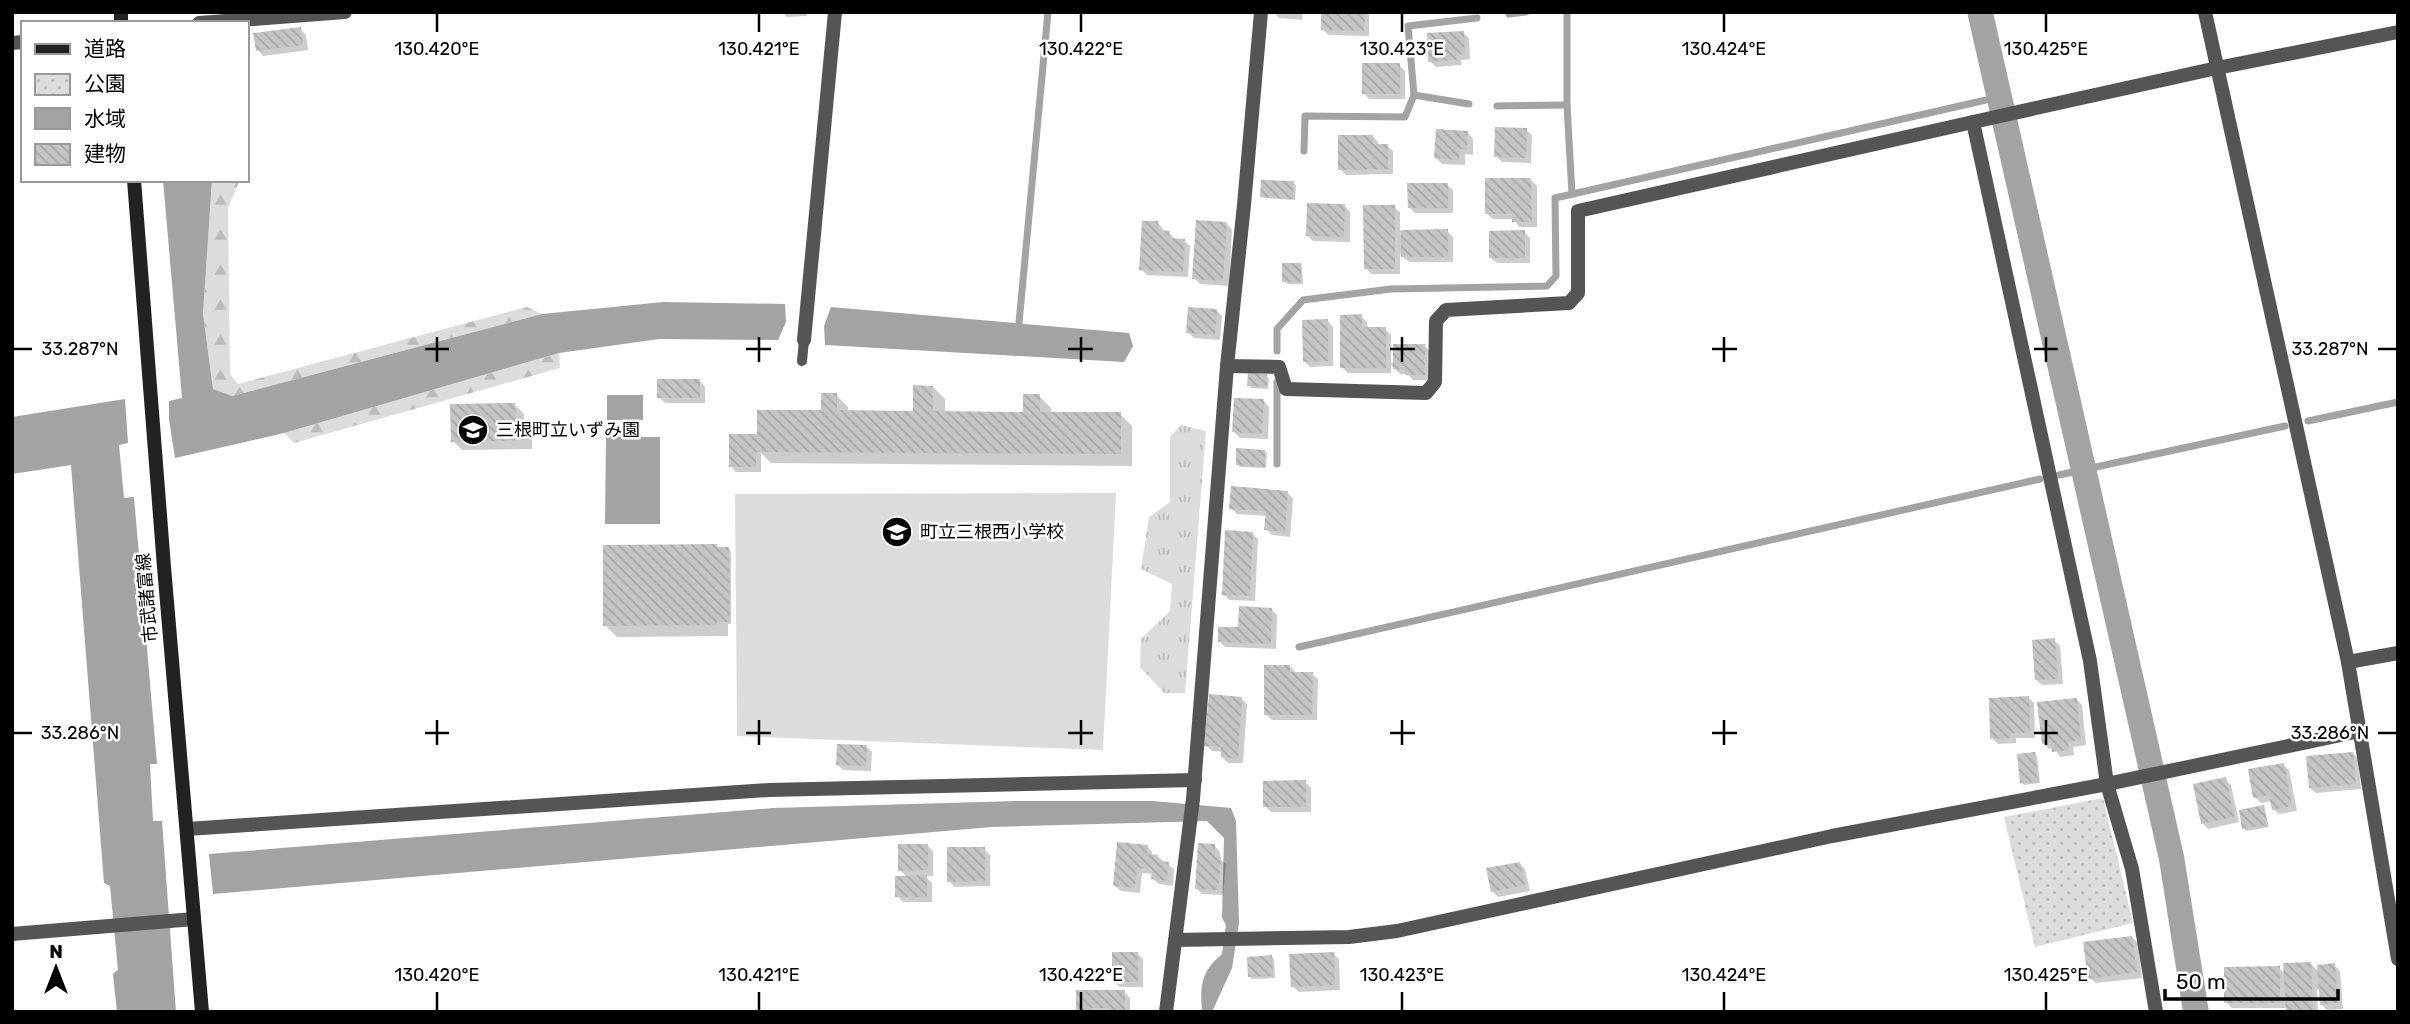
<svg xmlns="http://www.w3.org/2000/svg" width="2410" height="1024" font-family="Rubik,'Noto Sans JP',sans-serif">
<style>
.grass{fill:url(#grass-tufts)}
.forest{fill:url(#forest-firs)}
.park{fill:url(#park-dots)}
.garden{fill:#dcdcdc}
.water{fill:#a3a3a3}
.shadow{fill:#0003}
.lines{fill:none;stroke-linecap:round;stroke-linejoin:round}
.stream{stroke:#a3a3a3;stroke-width:7}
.building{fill:url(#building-back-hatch)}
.lane{stroke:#555;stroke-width:10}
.street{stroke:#555;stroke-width:14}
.secondary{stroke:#222;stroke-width:14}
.ticks{fill:none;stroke:#000;stroke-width:2.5}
.labels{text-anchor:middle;stroke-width:5;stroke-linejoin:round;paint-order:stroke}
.poi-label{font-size:18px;fill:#000;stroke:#fff;text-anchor:start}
.street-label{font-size:18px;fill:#000;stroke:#fff}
.ticks-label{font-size:18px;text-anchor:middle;fill:#000;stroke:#fff;stroke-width:5;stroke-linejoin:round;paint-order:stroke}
</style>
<defs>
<pattern id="grass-tufts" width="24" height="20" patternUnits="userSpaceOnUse" patternTransform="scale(1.75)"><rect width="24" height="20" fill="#dcdcdc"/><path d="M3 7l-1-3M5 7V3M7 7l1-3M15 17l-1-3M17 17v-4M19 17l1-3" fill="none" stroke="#bbb"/></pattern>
<pattern id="forest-firs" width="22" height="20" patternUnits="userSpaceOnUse" patternTransform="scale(1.75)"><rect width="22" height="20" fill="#dcdcdc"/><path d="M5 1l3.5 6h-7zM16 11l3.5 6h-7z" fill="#bbb"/></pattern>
<pattern id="park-dots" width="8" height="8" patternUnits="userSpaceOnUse" patternTransform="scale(1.75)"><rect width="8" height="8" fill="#dcdcdc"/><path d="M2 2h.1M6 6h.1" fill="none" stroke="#bbb" stroke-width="1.8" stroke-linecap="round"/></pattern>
<pattern id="building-back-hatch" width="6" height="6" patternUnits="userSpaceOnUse" patternTransform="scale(1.75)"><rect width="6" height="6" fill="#c4c4c4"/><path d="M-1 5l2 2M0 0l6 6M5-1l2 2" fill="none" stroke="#a7a7a7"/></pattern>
</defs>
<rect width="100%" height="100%" fill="#fff"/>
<polygon class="grass" points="1181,425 1206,431 1185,693 1164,693 1140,667 1141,639 1170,611 1172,584 1141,569 1149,517 1170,502 1170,437"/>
<g class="forest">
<polygon points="212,180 240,180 228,208 230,374 238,384 527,307 542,314 232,396 213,390 203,314"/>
<polygon points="559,353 560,368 294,443 284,433"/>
</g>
<polygon class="park" points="2103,798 2133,923 2035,947 2004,817"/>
<polygon class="garden" points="1116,493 1103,750 737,736 735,494"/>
<g class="water">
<polygon points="1967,12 1993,12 2184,856 2209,1012 2183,1012 2159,860"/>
<polygon points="163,180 212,180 203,314 213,389 232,396 542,314 663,302 785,304 786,322 778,340 659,339 559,353 284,433 175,458 169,419 169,401 182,398"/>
<polygon points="831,307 1129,333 1133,346 1124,362 825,345 824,326"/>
<rect x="607" y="395" width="36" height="25"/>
<polygon points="125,399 128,443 119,445 124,498 134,497 157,764 150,764 153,821 162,821 176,1012 117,1012 113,974 118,970 110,886 104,883 71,465 12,474 12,417"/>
<polygon points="606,437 660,437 660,524 605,524"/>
<path d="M1016,801H1153L1231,808L1236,821L1239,923L1232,968L1212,1012H1202C1200,985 1201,972 1222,954L1226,925L1222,918L1224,838L1207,821L992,827L213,894L209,854L773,808Z"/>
</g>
<g class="shadow">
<polygon points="784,12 807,12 807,16 786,17"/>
<polygon points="1274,12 1302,12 1302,20 1279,18"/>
<polygon points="1323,12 1369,12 1369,36 1329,35 1323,30"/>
<polygon points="300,29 306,35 308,50 263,56 258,50"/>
<polygon points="1463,33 1469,38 1470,59 1461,60 1461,65 1436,67 1430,61"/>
<polygon points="1399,65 1405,71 1405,99 1369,99 1364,93"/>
<polygon points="1526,130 1532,135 1531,163 1502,162 1496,156"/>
<polygon points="1468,133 1473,139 1473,155 1465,154 1465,165 1442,164 1436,158"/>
<polygon points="1373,136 1378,142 1378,146 1387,146 1393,151 1393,174 1346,175 1340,169"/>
<polygon points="1531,180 1537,186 1537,227 1519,227 1514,219 1493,219 1487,214"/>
<polygon points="1294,183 1296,186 1295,200 1264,198 1262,196"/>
<polygon points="1447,185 1453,190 1453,213 1415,213 1409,207"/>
<polygon points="1345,206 1350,212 1350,242 1313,241 1307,235"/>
<polygon points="1394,207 1400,212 1400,231 1447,231 1453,237 1453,262 1409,262 1400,254 1400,274 1371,274 1366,268"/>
<polygon points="1158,223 1163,229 1163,233 1169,233 1175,239 1184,241 1190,246 1188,277 1147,275 1141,269"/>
<polygon points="1227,224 1232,230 1229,286 1200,284 1194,278"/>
<polygon points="1524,232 1530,238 1530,263 1497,263 1491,258"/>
<polygon points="1300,265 1302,268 1303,284 1287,284 1284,281"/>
<polygon points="1216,310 1222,316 1220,340 1194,338 1188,332"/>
<polygon points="1361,316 1367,322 1367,329 1385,329 1391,335 1391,363 1425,346 1430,352 1430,380 1413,380 1408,374 1400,374 1391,365 1391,373 1348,373 1342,367"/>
<polygon points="1328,321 1333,327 1333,366 1310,367 1304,361"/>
<polygon points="1266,376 1269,378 1268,389 1251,388 1249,385"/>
<polygon points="700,381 705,387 705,403 665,403 659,397"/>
<polygon points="933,387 945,399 945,413 1025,414 1039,396 1051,408 1051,414 1120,414 1132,426 1132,466 771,463 761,453 761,472 736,472 731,466 756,435 823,412 836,395 848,407 848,412 914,413"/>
<polygon points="1264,401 1269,407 1268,439 1240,438 1234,432"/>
<polygon points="515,405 524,414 524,426 532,434 532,449 462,450 453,441"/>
<polygon points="1265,451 1267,454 1266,468 1240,467 1237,464"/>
<polygon points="1288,493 1293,499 1290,537 1272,535 1266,529 1267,516 1237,514 1231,508"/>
<polygon points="1252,533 1258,539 1255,601 1229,600 1224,594"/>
<polygon points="716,546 719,549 728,549 731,551 731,624 728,624 728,636 617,637 605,625"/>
<polygon points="1271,609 1277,615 1276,649 1225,647 1219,641"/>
<polygon points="2054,640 2060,646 2063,684 2042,685 2036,680"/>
<polygon points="1290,666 1295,672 1312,674 1318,679 1317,720 1272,720 1266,714"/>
<polygon points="2028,697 2034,703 2035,738 2016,738 2016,743 1998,744 1992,738"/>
<polygon points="1242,699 1247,704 1243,763 1228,763 1222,757 1223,752 1212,751 1206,745"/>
<polygon points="2076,699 2082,705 2086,745 2073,747 2074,755 2060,757 2054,748 2049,749 2043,743"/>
<polygon points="866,746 872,752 871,771 843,770 837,764"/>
<polygon points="2353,753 2358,759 2361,789 2316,793 2310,788"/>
<polygon points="2035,754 2037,756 2040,783 2024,785 2022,783"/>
<polygon points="2283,765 2289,770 2297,811 2279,814 2273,809 2272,801 2261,803 2255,797"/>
<polygon points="2225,779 2231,785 2239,822 2208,829 2202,823"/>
<polygon points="1305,782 1311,788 1311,812 1271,812 1265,806"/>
<polygon points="2263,807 2269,827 2247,831 2244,829"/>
<polygon points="927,845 933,851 933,876 925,876 932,883 932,902 903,902 897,896 907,877 900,870"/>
<polygon points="1147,846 1152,852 1152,856 1157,856 1174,869 1173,886 1159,884 1153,879 1153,874 1142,873 1140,893 1121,891 1115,886"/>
<polygon points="1215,846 1220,852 1220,859 1226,864 1223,895 1202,894 1196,888"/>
<polygon points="984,849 990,855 990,886 955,887 949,881"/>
<polygon points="1520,864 1525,869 1530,891 1498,897 1492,891"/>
<polygon points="2132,937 2138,943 2142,978 2096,983 2090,978"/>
<polygon points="1137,953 1143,959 1143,987 1120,987 1114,982"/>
<polygon points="1333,954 1339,959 1340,990 1299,992 1293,987"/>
<polygon points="1272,957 1274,959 1275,978 1252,979 1250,976"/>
<polygon points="2310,963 2319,972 2334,965 2340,971 2343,1009 2327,1010 2321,1004 2320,989 2317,989 2318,1012 2289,1012 2287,1008 2232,1008 2226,1002 2279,968 2285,974"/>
<polygon points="1124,992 1130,998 1130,1012 1077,1012"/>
</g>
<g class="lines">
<g class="stream">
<polyline points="1567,12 1567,105 1572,194"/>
<polyline points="1509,14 1526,12"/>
<polyline points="1414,95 1469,104"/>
<polyline points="1497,106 1567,105"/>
<polyline points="1304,151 1305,116 1405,117 1414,95 1408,26 1477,18"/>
<polyline points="1019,323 1048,12"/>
<polyline points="1277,351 1277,329 1303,300 1391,289 1547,286 1556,276 1555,198 1986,100"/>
<polyline points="1277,382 1277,464"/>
<polyline points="2308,421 2398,402"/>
<polyline points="2059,475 2285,426"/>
<polyline points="1299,647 2040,479"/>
</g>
</g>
<g class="building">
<polygon points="1321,12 1365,12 1364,31 1321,30"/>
<polygon points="301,27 303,45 256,51 253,33"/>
<polygon points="1464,31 1465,54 1456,55 1457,60 1428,62 1427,33"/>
<rect x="1362" y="63" width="38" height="31"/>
<polygon points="1495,127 1527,128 1526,158 1494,157"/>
<polygon points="1436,129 1468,131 1467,150 1460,149 1459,160 1434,158"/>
<polygon points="1338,135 1373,135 1373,144 1388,144 1388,169 1338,170"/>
<polygon points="1485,178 1531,178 1532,222 1512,222 1512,214 1485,214"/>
<polygon points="1261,180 1294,181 1293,199 1260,197"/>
<polygon points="1407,183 1448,183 1448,208 1408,208"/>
<polygon points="1307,203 1345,204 1344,237 1306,236"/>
<polygon points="1363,205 1395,205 1395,269 1364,269"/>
<polygon points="1196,220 1227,222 1223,281 1192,279"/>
<polygon points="1142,221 1158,221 1158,230 1170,231 1169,238 1185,239 1183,272 1139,270"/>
<polygon points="1448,229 1448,257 1401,257 1401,230"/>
<polygon points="1525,230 1525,258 1489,258 1489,231"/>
<rect x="1282" y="263" width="19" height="19"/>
<polygon points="1188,307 1217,309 1215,335 1186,333"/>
<polygon points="1362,314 1362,327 1386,327 1386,368 1340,368 1340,315"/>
<polygon points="1328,319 1328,361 1303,362 1302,320"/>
<polygon points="1393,344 1425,344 1425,375 1405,375 1405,370 1393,369"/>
<polygon points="1248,373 1267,374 1267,387 1247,386"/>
<rect x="657" y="379" width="43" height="19"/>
<polygon points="913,385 933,386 933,411 1023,412 1023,394 1040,394 1040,412 1121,412 1121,454 756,452 756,467 729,467 729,434 757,434 757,410 821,410 821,393 837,393 837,410 913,411"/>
<polygon points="1234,398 1264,399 1262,434 1232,432"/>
<polygon points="515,403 516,423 524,423 524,440 451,442 450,404"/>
<polygon points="1236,448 1265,450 1265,467 1236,465"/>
<polygon points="1231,486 1288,491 1285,532 1264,530 1266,511 1229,509"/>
<polygon points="1225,530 1253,532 1250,596 1222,595"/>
<polygon points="717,544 717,547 729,547 730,622 717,622 717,625 603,626 603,545"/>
<polygon points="1239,606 1272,608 1271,644 1218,642 1218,627 1238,627"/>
<polygon points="2055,638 2058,679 2035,680 2032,640"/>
<polygon points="1264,665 1290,665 1290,672 1313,672 1312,715 1264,715"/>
<polygon points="1209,694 1242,697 1238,759 1221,757 1221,747 1204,746"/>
<polygon points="2029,696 2030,733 2011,733 2011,738 1990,739 1989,698"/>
<polygon points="2077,698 2081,740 2068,742 2069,750 2052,752 2051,742 2042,744 2037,702"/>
<polygon points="837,744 867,745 866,766 836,765"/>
<polygon points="2035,752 2038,782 2020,783 2017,754"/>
<polygon points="2353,752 2356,784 2309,788 2306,756"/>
<polygon points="2284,763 2292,806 2272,810 2269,795 2253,798 2248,769"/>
<polygon points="2226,777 2234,817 2201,824 2193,784"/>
<polygon points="1306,780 1306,807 1263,807 1263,781"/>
<polygon points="2264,805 2268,825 2242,829 2239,810"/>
<polygon points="1117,842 1148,845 1147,854 1158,855 1157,861 1169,862 1167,881 1151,879 1152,869 1137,868 1135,888 1113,886"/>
<polygon points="1198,843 1215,844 1215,856 1221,857 1218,890 1195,889"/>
<polygon points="898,844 928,844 928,870 898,871"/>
<polygon points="947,847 985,847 985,881 947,882"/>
<polygon points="1520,862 1525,885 1491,892 1486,868"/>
<polygon points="927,875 927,897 895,897 895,876"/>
<polygon points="2132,936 2137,972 2088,979 2083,942"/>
<rect x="1112" y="952" width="26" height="30"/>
<polygon points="1334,952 1335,985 1291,987 1289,954"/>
<polygon points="1272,955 1273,976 1248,977 1247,957"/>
<polygon points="2311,962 2313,1010 2286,1011 2283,963"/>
<polygon points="2335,963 2338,1003 2320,1005 2317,965"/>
<polygon points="2280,966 2280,1003 2224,1003 2224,967"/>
<polygon points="1076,990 1125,990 1125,1012 1110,1012 1110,1008 1091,1008 1091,1012 1076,1012"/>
</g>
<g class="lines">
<polyline class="lane" points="802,361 804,340"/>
<g class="street">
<polyline points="2205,12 2348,662 2398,959"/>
<polyline points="199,23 345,12"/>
<polyline points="12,43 23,42"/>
<polyline points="804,340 835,12"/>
<polyline points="1227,366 1279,367 1286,389 1426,393 1435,382 1436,321 1446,310 1569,303 1578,293 1578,211 1973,122"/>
<polyline points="2348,662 2398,653"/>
<polyline points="187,829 769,790 1195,780"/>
<polyline points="12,934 194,919"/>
<polyline points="1175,940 1349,937 1397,931 1832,836 2107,784 2360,731"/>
<polyline points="1166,1012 1193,799 1227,366 1244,205 1261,12"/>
<polyline points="2156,1012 2132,869 2107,784 2090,661 1973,122 2217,68 2398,32"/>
</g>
<g class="secondary">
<polyline points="121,12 121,23"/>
<polyline points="134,180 164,567 202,1012"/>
</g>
</g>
<path class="ticks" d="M437,14V32M759,14V32M1081,14V32M1402,14V32M1724,14V32M2046,14V32M437,337V362M759,337V362M1081,337V362M1402,337V362M1724,337V362M2046,337V362M14,349H32M425,349H449M746,349H771M1068,349H1093M1390,349H1415M1712,349H1737M2034,349H2058M2378,349H2396M437,720V745M759,720V745M1081,720V745M1402,720V745M1724,720V745M2046,720V745M14,733H32M425,733H449M746,733H771M1068,733H1093M1390,733H1415M1712,733H1737M2034,733H2058M2378,733H2396M437,992V1010M759,992V1010M1081,992V1010M1402,992V1010M1724,992V1010M2046,992V1010"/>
<defs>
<g id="school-disc" transform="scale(1.575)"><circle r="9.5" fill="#000" stroke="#fff"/><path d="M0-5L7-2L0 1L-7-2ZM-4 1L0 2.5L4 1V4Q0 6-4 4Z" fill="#fff"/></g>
</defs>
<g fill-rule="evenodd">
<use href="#school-disc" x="473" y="430"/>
<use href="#school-disc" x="897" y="532"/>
</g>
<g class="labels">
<g class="poi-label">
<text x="496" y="436">三根町立いずみ園</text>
<text x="920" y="538">町立三根西小学校</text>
</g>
<g class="street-label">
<text transform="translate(147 598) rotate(-95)" y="6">市武諸富線</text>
</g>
</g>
<g class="ticks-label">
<text x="437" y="55">130.420°E</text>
<text x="759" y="55">130.421°E</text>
<text x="1081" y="55">130.422°E</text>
<text x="1402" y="55">130.423°E</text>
<text x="1724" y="55">130.424°E</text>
<text x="2046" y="55">130.425°E</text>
<text x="80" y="355">33.287°N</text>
<text x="2330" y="355">33.287°N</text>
<text x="80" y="739">33.286°N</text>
<text x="2330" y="739">33.286°N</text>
<text x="437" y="981">130.420°E</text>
<text x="759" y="981">130.421°E</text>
<text x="1081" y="981">130.422°E</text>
<text x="1402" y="981">130.423°E</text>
<text x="1724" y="981">130.424°E</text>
<text x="2046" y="981">130.425°E</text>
</g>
<rect width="2410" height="1024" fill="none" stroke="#000000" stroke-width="28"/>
<rect x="21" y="21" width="228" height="161" fill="#ffffff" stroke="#999999" stroke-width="2"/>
<rect x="35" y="44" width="35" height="10" fill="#222222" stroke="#999999" stroke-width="2"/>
<text x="84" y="56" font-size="21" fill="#000000">道路</text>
<rect x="35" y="74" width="35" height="21" fill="url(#park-dots)" stroke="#999999" stroke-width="2"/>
<text x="84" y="91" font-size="21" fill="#000000">公園</text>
<rect x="35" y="108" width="35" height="21" fill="#a3a3a3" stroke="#999999" stroke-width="2"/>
<text x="84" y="126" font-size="21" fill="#000000">水域</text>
<rect x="35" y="144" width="35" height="21" fill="url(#building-back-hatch)" stroke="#999999" stroke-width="2"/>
<text x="84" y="161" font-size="21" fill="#000000">建物</text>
<g transform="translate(56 968)" stroke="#ffffff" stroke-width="5" paint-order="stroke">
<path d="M0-5L12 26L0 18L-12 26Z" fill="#000000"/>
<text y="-10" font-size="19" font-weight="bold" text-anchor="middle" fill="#000000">N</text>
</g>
<path d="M2165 989v10h173v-10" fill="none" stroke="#000000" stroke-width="3.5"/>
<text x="2176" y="989" font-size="21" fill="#000000" stroke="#ffffff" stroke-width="5" paint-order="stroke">50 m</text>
</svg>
